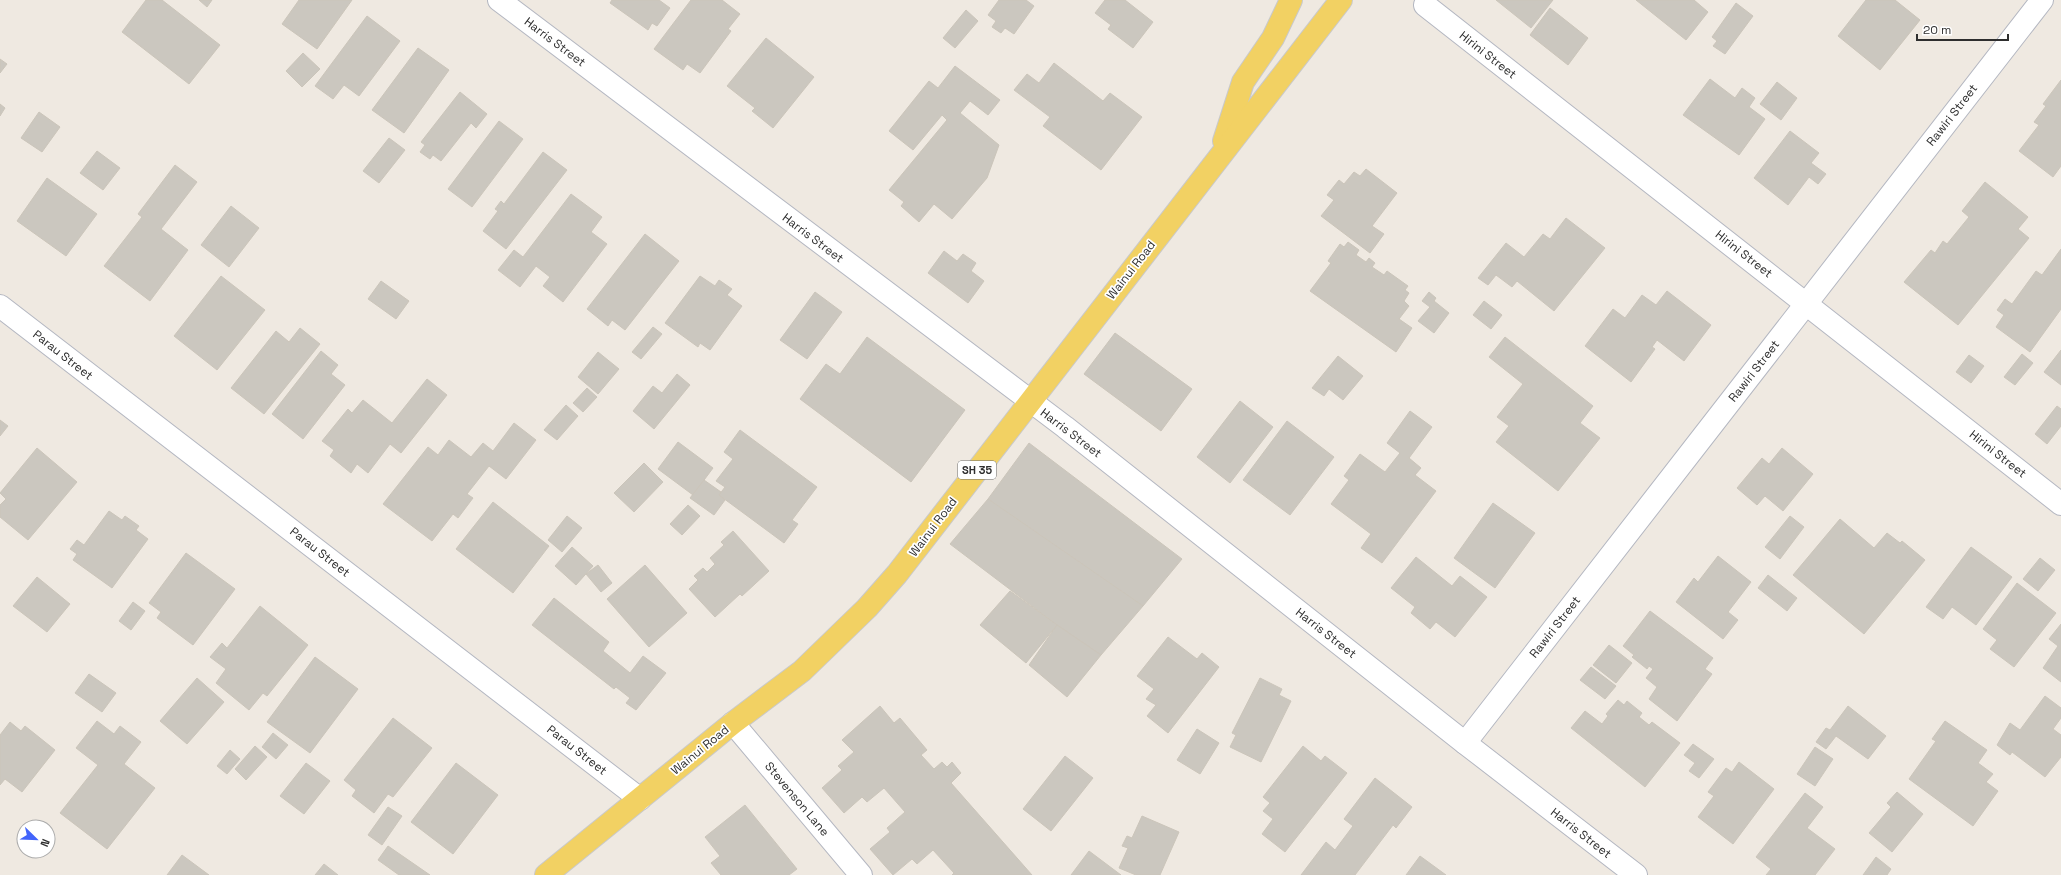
<svg xmlns="http://www.w3.org/2000/svg" width="2061" height="875" font-family="'Space Grotesk',sans-serif">
<style>
.building{fill:#cbc7bf;stroke:#cbc5ba}
.lines{fill:none;stroke-linecap:round;stroke-linejoin:round}
.minor-casing{stroke:#b4b7c1;stroke-width:24}
.primary-casing{stroke:#c9c9c9;stroke-width:24}
.minor{stroke:#fff;stroke-width:22}
.primary{stroke:#f2d163;stroke-width:22}
.labels{text-anchor:middle;stroke-width:3.5;stroke-linejoin:round;paint-order:stroke}
.shield{fill:#fff;stroke:#6d6d6d;stroke-width:1}
.shield-label{font-size:11px;font-weight:bold;fill:#2e2e2e}
.street-label{font-size:12px;fill:#2e2e2e;stroke:#fff}
</style>
<rect width="100%" height="100%" fill="#efe9e1"/>
<g class="building">
<polygon points="146,0 162,0 220,45 189,84 122,32"/>
<polygon points="199,0 212,0 207,7"/>
<polygon points="299,0 352,0 317,49 282,24"/>
<polygon points="612,0 659,0 670,8 657,26 652,23 648,30 610,3"/>
<polygon points="691,0 722,0 740,14 728,29 731,31 700,73 687,64 683,70 654,49"/>
<polygon points="999,0 1026,0 1034,6 1014,34 1005,28 1001,33 992,27 996,21 988,15"/>
<polygon points="1105,0 1125,0 1153,22 1133,48 1108,29 1111,25 1095,13"/>
<polygon points="1496,0 1553,0 1531,28"/>
<polygon points="1636,0 1694,0 1708,12 1686,40"/>
<polygon points="1866,0 1895,0 1920,20 1880,70 1838,36"/>
<polygon points="1736,3 1753,16 1725,54 1713,46 1717,41 1712,37"/>
<polygon points="1550,8 1588,38 1568,65 1530,35"/>
<polygon points="966,10 978,21 955,48 943,38"/>
<polygon points="367,16 400,41 359,96 344,85 333,99 315,86"/>
<polygon points="766,38 814,77 773,128 752,111 755,108 727,86"/>
<polygon points="418,48 449,70 404,133 372,110"/>
<polygon points="303,53 320,69 302,87 286,71"/>
<polygon points="0,59 7,64 0,73"/>
<polygon points="1054,63 1103,101 1110,93 1142,117 1101,170 1043,126 1050,117 1014,90 1027,74 1039,83"/>
<polygon points="955,66 1000,100 988,115 970,101 960,113 999,145 987,178 952,219 934,204 919,222 901,206 904,202 889,190 947,120 942,115 913,150 889,131 929,81 938,88"/>
<polygon points="1710,79 1735,98 1742,88 1755,98 1749,107 1765,119 1739,155 1683,115"/>
<polygon points="2061,80 2061,166 2053,177 2019,151 2039,125 2034,122 2046,106 2043,104"/>
<polygon points="1777,82 1797,98 1781,120 1760,104"/>
<polygon points="460,92 487,114 476,128 471,123 441,161 433,155 430,159 420,152 425,145 421,142"/>
<polygon points="0,104 5,108 0,116"/>
<polygon points="39,112 60,127 42,152 21,138"/>
<polygon points="499,121 523,139 472,207 448,189"/>
<polygon points="1790,131 1819,153 1811,163 1826,174 1818,184 1809,177 1788,205 1754,178"/>
<polygon points="389,138 405,150 379,183 363,171"/>
<polygon points="97,151 120,168 103,190 80,173"/>
<polygon points="543,152 567,170 506,249 483,231 498,211 495,209 501,201 504,204"/>
<polygon points="175,165 197,182 161,229 188,250 150,301 104,266 142,217 138,214"/>
<polygon points="1366,169 1397,193 1372,226 1384,234 1370,253 1321,216 1334,200 1327,195 1339,180 1344,184 1354,172 1360,176"/>
<polygon points="47,178 97,214 66,256 17,221"/>
<polygon points="1985,182 2028,217 2018,229 2029,238 1958,325 1904,282 1931,250 1935,253 1943,241 1947,244 1969,217 1962,211"/>
<polygon points="571,194 602,217 591,232 607,244 563,302 543,286 550,277 536,266 520,287 498,270 514,250 523,257"/>
<polygon points="231,206 259,228 229,267 201,245"/>
<polygon points="1566,218 1605,248 1554,311 1517,281 1512,287 1496,275 1488,285 1478,278 1506,243 1524,257 1543,234 1550,239"/>
<polygon points="645,234 679,261 625,330 612,320 608,326 587,309"/>
<polygon points="1348,242 1359,250 1356,255 1366,262 1369,258 1375,263 1372,267 1384,275 1387,271 1408,286 1405,290 1409,293 1404,301 1409,306 1399,319 1412,328 1396,352 1310,291 1331,263 1328,261 1340,244 1344,247"/>
<polygon points="2061,249 2061,309 2030,352 1996,327 2004,315 1997,310 2005,299 2012,304 2036,271 2042,275"/>
<polygon points="944,251 957,261 963,254 976,263 971,271 984,281 968,303 928,273"/>
<polygon points="221,276 265,310 217,370 174,336"/>
<polygon points="700,276 715,286 719,280 732,289 727,295 742,306 710,350 700,343 698,347 665,323"/>
<polygon points="381,281 409,301 396,319 368,299"/>
<polygon points="1667,291 1711,325 1684,361 1657,340 1652,347 1655,349 1631,382 1585,346 1613,309 1625,318 1642,295 1656,305"/>
<polygon points="815,292 842,312 807,359 780,340"/>
<polygon points="1429,292 1436,298 1434,301 1449,313 1434,333 1418,321 1430,307 1422,301"/>
<polygon points="1484,301 1502,315 1491,329 1473,315"/>
<polygon points="653,327 662,334 641,359 632,352"/>
<polygon points="300,328 320,344 264,414 231,388 276,331 289,342"/>
<polygon points="1115,333 1192,389 1161,431 1084,374"/>
<polygon points="867,337 965,410 911,482 800,399 826,364 840,374"/>
<polygon points="1505,337 1593,406 1580,423 1600,438 1558,491 1496,442 1509,426 1497,417 1523,384 1489,357"/>
<polygon points="2061,350 2061,385 2044,372"/>
<polygon points="321,351 338,365 331,374 345,385 303,439 272,414"/>
<polygon points="598,352 619,369 598,394 578,377"/>
<polygon points="2022,354 2033,363 2015,385 2004,377"/>
<polygon points="1969,355 1984,366 1971,383 1956,372"/>
<polygon points="1338,356 1363,376 1343,400 1329,389 1324,396 1312,388"/>
<polygon points="677,374 690,385 654,429 633,411 653,386 662,393"/>
<polygon points="427,379 447,395 401,453 390,444 368,473 357,464 351,473 330,456 334,450 322,441 348,409 352,413 363,400 392,423"/>
<polygon points="587,388 597,397 583,412 573,403"/>
<polygon points="1240,401 1273,427 1230,483 1197,457"/>
<polygon points="566,405 578,416 557,440 544,430"/>
<polygon points="2057,406 2061,409 2061,426 2047,444 2035,434"/>
<polygon points="1410,411 1432,427 1409,458 1421,468 1415,475 1436,491 1382,563 1361,548 1371,534 1331,504 1349,480 1344,476 1360,454 1385,472 1400,453 1387,443"/>
<polygon points="0,420 8,426 0,436"/>
<polygon points="1287,421 1334,457 1290,515 1243,480"/>
<polygon points="514,423 536,440 506,479 489,466 467,494 473,498 458,518 453,514 432,541 383,504 428,447 438,455 449,440 471,457 483,443 493,451"/>
<polygon points="740,430 817,487 792,520 798,524 784,543 719,495 725,487 716,481 733,459 724,452"/>
<polygon points="678,442 713,468 693,495 658,469"/>
<polygon points="1029,443 1182,559 1143,606 988,499"/>
<polygon points="37,448 77,482 28,540 0,517 0,505 6,499 0,493"/>
<polygon points="1782,448 1813,474 1783,511 1765,496 1757,505 1737,488 1762,458 1769,464"/>
<polygon points="644,463 663,482 634,512 614,493"/>
<polygon points="704,480 721,492 719,495 725,500 714,515 690,498"/>
<polygon points="988,499 1143,606 1101,655 1057,625 950,544"/>
<polygon points="493,502 549,546 513,593 456,549"/>
<polygon points="1493,503 1535,533 1495,588 1454,558"/>
<polygon points="688,505 700,516 682,535 670,524"/>
<polygon points="109,511 122,520 125,516 139,526 136,530 148,539 112,588 73,560 77,554 70,549 77,540 84,545"/>
<polygon points="567,516 582,528 562,552 548,540"/>
<polygon points="1790,516 1804,527 1780,559 1765,547"/>
<polygon points="1840,519 1874,548 1887,533 1900,543 1902,541 1925,560 1864,634 1793,575"/>
<polygon points="733,531 769,571 742,596 740,594 715,617 689,589 698,580 694,576 703,568 707,572 715,564 710,558 724,545 721,542"/>
<polygon points="572,547 593,566 576,585 555,566"/>
<polygon points="1971,547 2012,577 1976,625 1952,607 1943,619 1926,607"/>
<polygon points="186,553 235,589 193,645 157,618 161,612 149,603"/>
<polygon points="1718,556 1751,582 1728,612 1738,620 1723,639 1676,602 1694,578 1698,582"/>
<polygon points="1416,557 1452,586 1460,576 1487,597 1455,637 1436,622 1430,629 1411,613 1415,607 1391,588"/>
<polygon points="2040,558 2055,570 2038,591 2023,579"/>
<polygon points="598,565 612,583 601,592 586,574"/>
<polygon points="645,565 687,613 649,647 607,599"/>
<polygon points="1768,575 1797,598 1787,611 1758,588"/>
<polygon points="37,577 70,604 47,632 13,606"/>
<polygon points="2017,583 2056,613 2014,667 1990,649 1997,640 1983,629"/>
<polygon points="1010,591 1057,625 1026,663 980,625"/>
<polygon points="554,598 609,642 603,651 630,673 643,656 666,673 636,710 626,703 630,698 616,687 614,689 532,625"/>
<polygon points="133,602 145,611 131,630 119,621"/>
<polygon points="260,606 308,645 267,696 263,693 249,710 216,683 226,669 210,657 222,643 227,648"/>
<polygon points="1650,611 1713,658 1705,669 1712,674 1677,721 1649,699 1657,687 1646,678 1653,669 1649,666 1647,669 1632,657 1634,655 1623,646"/>
<polygon points="2061,624 2061,682 2043,668 2058,646 2049,639"/>
<polygon points="1057,625 1101,655 1067,697 1029,665"/>
<polygon points="1168,637 1197,659 1202,653 1219,667 1168,733 1147,716 1156,705 1146,699 1154,689 1137,676"/>
<polygon points="1609,645 1632,663 1616,683 1593,665"/>
<polygon points="315,657 358,689 310,753 267,722"/>
<polygon points="1591,667 1616,686 1605,699 1580,680"/>
<polygon points="89,674 116,693 102,712 75,693"/>
<polygon points="197,678 224,702 187,744 160,721"/>
<polygon points="1260,678 1282,689 1279,695 1291,701 1261,762 1230,747 1236,735 1232,733"/>
<polygon points="2045,696 2061,708 2061,718 2053,729 2061,735 2061,757 2045,777 2012,752 2010,755 1997,745 2010,723 2020,730"/>
<polygon points="1618,700 1624,705 1627,701 1642,713 1639,717 1649,725 1652,722 1680,743 1645,787 1571,728 1585,711 1602,724 1608,716 1606,714"/>
<polygon points="880,706 894,723 900,718 927,750 921,755 934,769 942,762 947,767 952,762 961,773 951,783 1032,875 952,875 954,873 933,850 917,864 912,859 893,875 870,849 890,832 887,828 905,812 884,788 867,802 862,797 844,813 822,788 842,770 838,766 854,752 842,740"/>
<polygon points="1848,706 1886,736 1868,759 1836,736 1826,749 1816,742 1826,728 1830,730"/>
<polygon points="393,718 432,748 393,797 388,794 374,813 352,796 356,790 344,780"/>
<polygon points="97,721 114,734 120,726 141,742 124,764 155,788 107,849 60,813 98,765 76,748"/>
<polygon points="1945,721 1987,750 1978,763 1993,774 1986,782 1998,791 1973,826 1909,779 1936,741 1932,739"/>
<polygon points="10,722 21,731 25,726 55,750 22,792 5,779 0,785 0,735"/>
<polygon points="1197,729 1219,743 1200,774 1177,760"/>
<polygon points="273,733 288,745 276,759 262,747"/>
<polygon points="1693,744 1714,759 1699,778 1689,771 1695,763 1684,755"/>
<polygon points="255,746 267,757 246,780 235,769"/>
<polygon points="1303,746 1321,761 1325,756 1347,773 1285,852 1262,834 1273,819 1263,811 1270,803 1263,797"/>
<polygon points="1815,747 1833,759 1815,786 1797,774"/>
<polygon points="230,750 240,759 227,774 217,766"/>
<polygon points="1065,756 1093,778 1051,831 1023,809"/>
<polygon points="1739,762 1774,789 1733,844 1698,817 1714,796 1708,792 1726,768 1732,772"/>
<polygon points="306,763 330,781 304,814 280,796"/>
<polygon points="456,763 498,795 453,854 411,822"/>
<polygon points="1375,778 1412,807 1396,828 1393,825 1355,875 1301,875 1326,842 1335,850 1353,826 1344,819"/>
<polygon points="1897,792 1923,814 1892,852 1869,833 1891,807 1887,803"/>
<polygon points="1805,793 1823,807 1807,828 1835,849 1815,875 1766,875 1771,869 1756,857"/>
<polygon points="745,805 797,869 789,875 721,875 711,863 720,856 705,837"/>
<polygon points="388,807 402,816 382,845 368,835"/>
<polygon points="1142,816 1179,832 1160,875 1136,875 1119,868 1128,848 1122,846 1127,836 1132,838"/>
<polygon points="388,846 430,875 399,875 378,860"/>
<polygon points="1089,851 1121,875 1071,875"/>
<polygon points="182,855 209,875 167,875"/>
<polygon points="1420,856 1446,875 1406,875"/>
<polygon points="1876,857 1891,869 1887,875 1863,875"/>
<polygon points="324,864 338,875 315,875"/>
</g>
<g class="lines">
<g class="minor-casing">
<g id="minor">
<polyline points="499,0 1065,427 1465,743 1636,875"/>
<polyline points="1425,5 2061,504"/>
<polyline points="0,306 640,799"/>
<polyline points="733,723 861,875"/>
<polyline points="1465,743 2042,0"/>
</g>
</g>
<g class="primary-casing">
<g id="primary">
<polyline points="1224,141 1243,82 1273,38 1291,0"/>
<polyline points="546,875 733,723 802,671 867,608 897,574 1341,0"/>
</g>
</g>
<use href="#minor" class="minor"/>
<use href="#primary" class="primary"/>
</g>
<g class="labels">
<rect class="shield" x="958" y="461" width="38" height="18" rx="3"/>
<g class="shield-label">
<text x="977" y="474">SH 35</text>
</g>
<g class="street-label">
<text transform="translate(555 42) rotate(37)" y="4">Harris Street</text>
<text transform="translate(1488 55) rotate(38)" y="4">Hirini Street</text>
<text transform="translate(1952 115) rotate(-52)" y="4">Rawiri Street</text>
<text transform="translate(813 238) rotate(37)" y="4">Harris Street</text>
<text transform="translate(1744 254) rotate(38)" y="4">Hirini Street</text>
<text transform="translate(1131 270) rotate(-52)" y="4">Wainui Road</text>
<text transform="translate(63 355) rotate(38)" y="4">Parau Street</text>
<text transform="translate(1754 371) rotate(-52)" y="4">Rawiri Street</text>
<text transform="translate(1071 433) rotate(37)" y="4">Harris Street</text>
<text transform="translate(1998 454) rotate(38)" y="4">Hirini Street</text>
<text transform="translate(933 527) rotate(-53)" y="4">Wainui Road</text>
<text transform="translate(320 552) rotate(38)" y="4">Parau Street</text>
<text transform="translate(1555 627) rotate(-52)" y="4">Rawiri Street</text>
<text transform="translate(1326 633) rotate(38)" y="4">Harris Street</text>
<text transform="translate(577 750) rotate(38)" y="4">Parau Street</text>
<text transform="translate(700 750) rotate(-39)" y="4">Wainui Road</text>
<text transform="translate(797 799) rotate(50)" y="4">Stevenson Lane</text>
<text transform="translate(1581 833) rotate(38)" y="4">Harris Street</text>
</g>
</g>
<g transform="translate(36 839) rotate(113)"><circle r="19" fill="#ffffff" stroke="#ababab"/>
<path d="M0-3L7 15L0 10L-7 15Z" fill="#4264fb"/>
<text y="-6" font-size="11" font-weight="bold" text-anchor="middle" fill="#2e2e2e">N</text>
</g>
<path d="M1917 34v6h91v-6" fill="none" stroke="#2e2e2e" stroke-width="2"/>
<text x="1923" y="34" font-size="12" fill="#2e2e2e" stroke="#ffffff" stroke-width="3" paint-order="stroke">20 m</text>
</svg>
